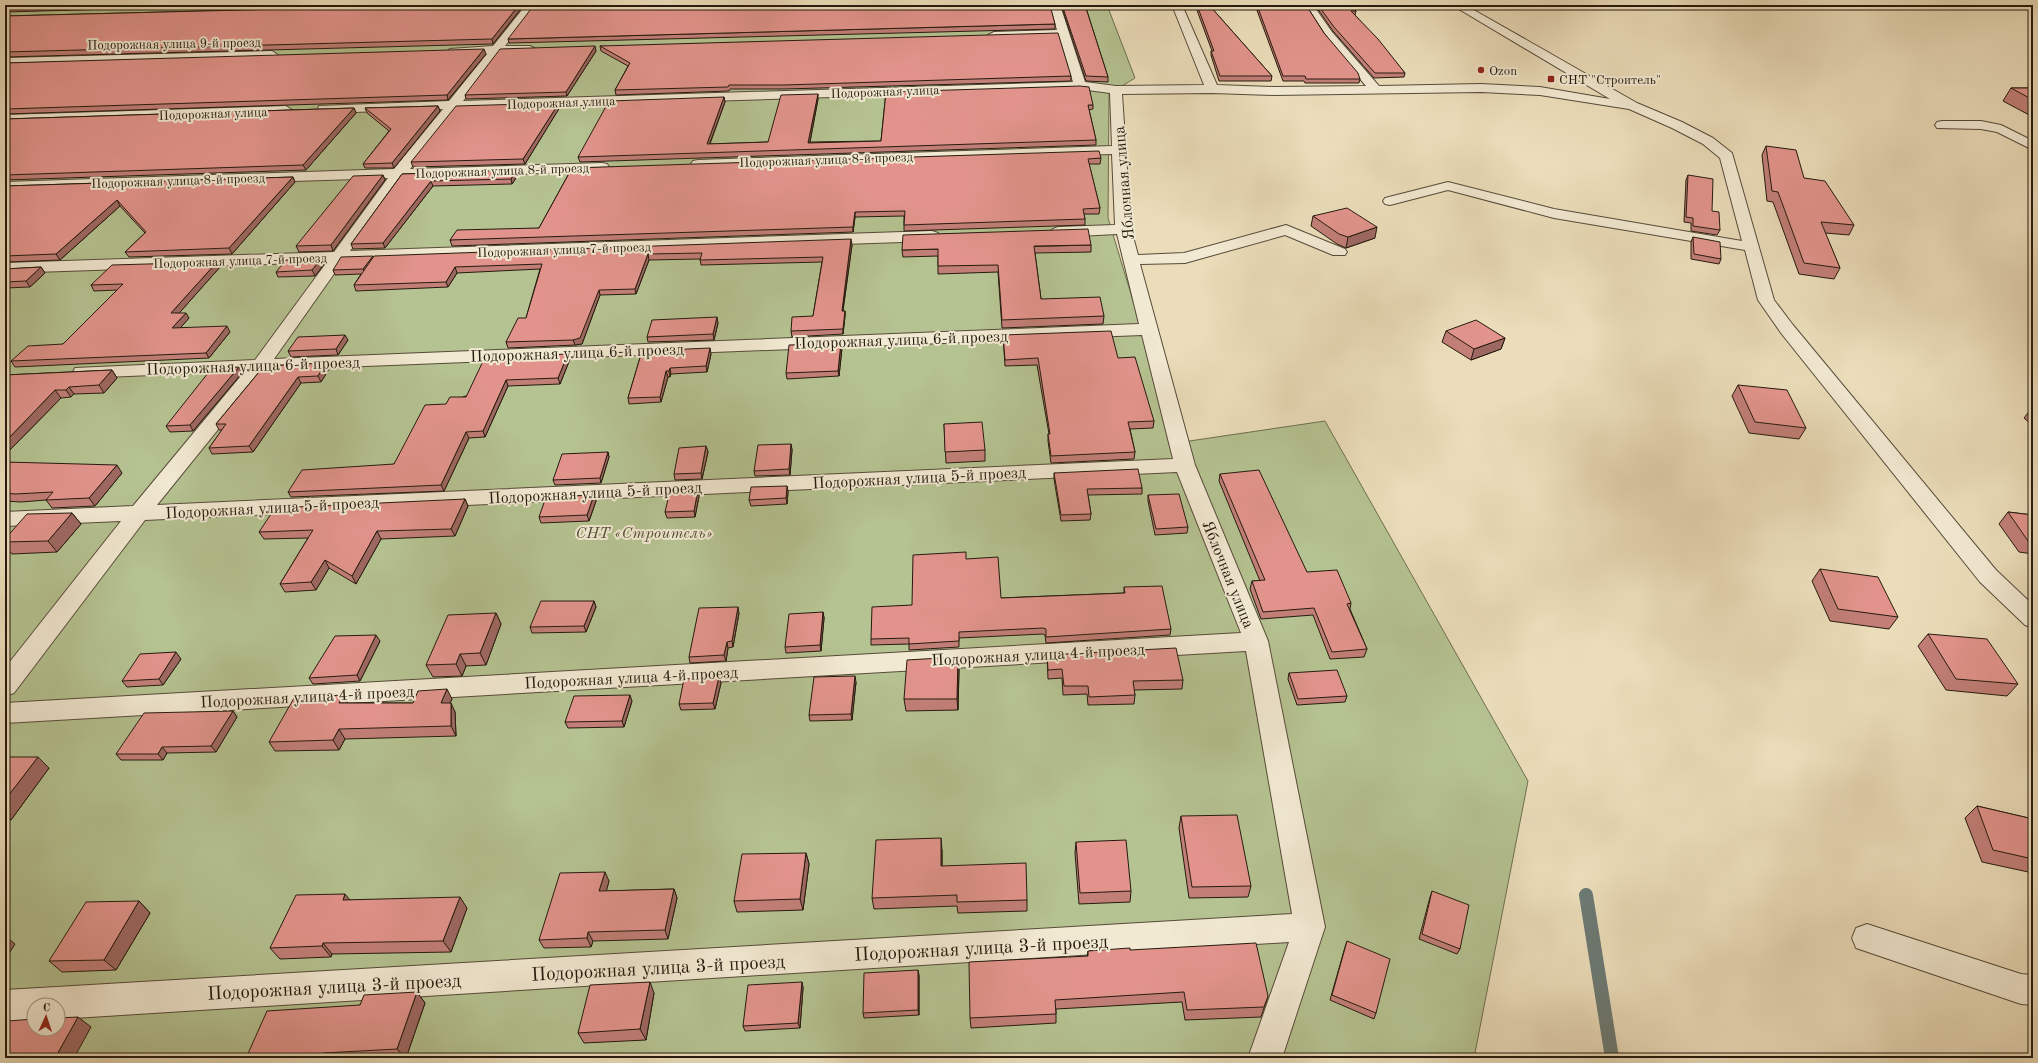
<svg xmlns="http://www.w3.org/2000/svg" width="2038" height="1063" font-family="'Old Standard TT',serif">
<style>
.green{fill:#b5c291;stroke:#6d6e50;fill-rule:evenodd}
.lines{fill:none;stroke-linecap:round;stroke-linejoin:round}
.stream{stroke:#6c7a74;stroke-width:14}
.minor-casing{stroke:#564b39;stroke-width:2}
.minor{fill:#f2e9d2;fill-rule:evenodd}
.wall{fill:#c27f78;stroke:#251a0e}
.shaded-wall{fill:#9e6862;stroke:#251a0e}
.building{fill:#e2948c;stroke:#251a0e}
.poi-dot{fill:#8f2418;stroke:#f2e9d2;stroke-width:1.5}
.labels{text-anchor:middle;stroke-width:4;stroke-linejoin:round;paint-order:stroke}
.far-street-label{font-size:13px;fill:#251a0e;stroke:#f2e9d2}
.far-poi-label{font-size:13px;fill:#251a0e;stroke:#f2e9d2;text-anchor:start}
.street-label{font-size:16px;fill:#251a0e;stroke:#f2e9d2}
.park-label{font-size:16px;font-style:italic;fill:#504c35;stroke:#f2e9d2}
.near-street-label{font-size:19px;fill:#251a0e;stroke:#f2e9d2}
</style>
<rect width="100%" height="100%" fill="#ebddba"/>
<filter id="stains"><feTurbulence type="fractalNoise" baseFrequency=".005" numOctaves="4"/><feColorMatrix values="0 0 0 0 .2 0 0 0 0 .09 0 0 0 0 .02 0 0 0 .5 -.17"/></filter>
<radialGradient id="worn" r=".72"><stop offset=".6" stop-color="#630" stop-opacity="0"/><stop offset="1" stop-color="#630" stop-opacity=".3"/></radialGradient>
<path class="green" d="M5,5H1107L1135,78L1109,94L1108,218L1176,443L1325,421L1528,781L1474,1058H5ZM34,1005H58V1029H34Z"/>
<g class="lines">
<polyline class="stream" points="1586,895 1612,1058"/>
<g class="minor-casing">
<g id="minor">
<polygon points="381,5 446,5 441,8 386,9 382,8"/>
<path d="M526,5H537L505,46H530L536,49L530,52L500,53L463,101L1073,82L1059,37L994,38L988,35L994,32L1057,30L1050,5H1060L1085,82L1116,86L1204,85L1172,5H1182L1217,85L1274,87L1366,86L1324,36L1303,5H1313L1332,32L1379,86L1481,84L1540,87L1610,99L1452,5H1465L1637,103L1682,122L1713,138L1732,153L1774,300L1793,325L1996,570L2033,605V628L2025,625L1980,582L1781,333L1758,300L1745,250L1554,218L1448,190L1390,205L1385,204L1383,201L1385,198L1448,182L1554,209L1742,241L1720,158L1703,144L1672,128L1629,109L1540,95L1481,92L1274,95L1212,93L1122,94L1131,229L1138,255L1184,253L1286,225L1345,249L1347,252L1345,255H1333L1285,235L1185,263L1140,264L1195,465L1268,641L1325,927L1282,1058H1248L1289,942L58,1019V1005H34V1020L5,1022V990L1292,914L1246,651L5,723V703L1241,633L1177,472L145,520L14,693L5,696V668L121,521L5,526V512L133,506L245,371L82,378L75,376L73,372L75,368L255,360L327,262L5,273V263L334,252L388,178L5,190V182L394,169L443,109L324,113L318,109L319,106L449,101L487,54H454L450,53L448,51L450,49L493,46ZM1080,89L1110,93L1112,146L698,160L693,161L691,164L693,167L698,168L1112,154L1115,225L1058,227L1053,229L1050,232L1053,235L1058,237L1117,234L1139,324L274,359L343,261L932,241L938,239L940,236L938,233L932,231L350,251L403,178L602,171L607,170L609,167L607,164L602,163L410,169L457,109ZM1142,335L1173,459L157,505L266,370Z"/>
<polygon points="272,51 278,55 276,57 5,66 5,58"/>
<polygon points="286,106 292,110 291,113 5,123 5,115"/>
<polygon points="1942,121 1981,121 2001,125 2033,141 2033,150 1997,132 1981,129 1937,128 1935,125 1937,122"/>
<polygon points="1867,924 2021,974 2033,975 2033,1005 2021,1004 1856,948 1852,938 1856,928"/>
</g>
</g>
<use href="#minor" class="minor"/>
</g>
<g class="wall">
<polygon points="5,5 256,5 5,12"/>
<polygon points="440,5 524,5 493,44 5,57 5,16"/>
<polygon points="1061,5 1085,5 1108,77 1108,82 1086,81"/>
<polygon points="1195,5 1209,5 1272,76 1271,81 1219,81 1211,55 1211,51 1212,51"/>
<polygon points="1255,5 1306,5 1324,33 1360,79 1359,83 1305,83 1304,81 1283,81"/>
<polygon points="1315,5 1351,5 1356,11 1355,15 1405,73 1404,77 1374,78 1333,31"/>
<polygon points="1055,24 1055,29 509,43 508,39"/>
<polygon points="600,46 1071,76 1071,81 784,89 730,89 729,91 616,95 615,90 628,66 601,51"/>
<polygon points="596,51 567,96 466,99 465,95"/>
<polygon points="486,54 448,100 5,114 5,63"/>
<polygon points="2033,78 2033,117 2003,101 2011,88 2031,88 2028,86"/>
<polygon points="886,92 1093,105 1093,109 1089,110 1096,140 1096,145 580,162 578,157 724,97 725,102 710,144 768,142 818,99 810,142 881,141"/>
<polygon points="559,103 560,107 525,164 413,167 411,162"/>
<polygon points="438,106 440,111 394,168 365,168 363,164 389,131 367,113 365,108"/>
<polygon points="354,108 356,113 306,170 5,180 5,119"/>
<polygon points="1766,146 1804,178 1854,225 1849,235 1825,233 1840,268 1834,279 1799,274 1773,202 1767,201 1762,155"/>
<polygon points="1101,158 1100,164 1089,164 1100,208 1099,214 1084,214 1085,219 1085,225 904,231 904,216 855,217 853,232 452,246 450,240 539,228 572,168"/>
<polygon points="516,170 518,175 512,184 433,186 385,248 353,249 351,244 402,174"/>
<polygon points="383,175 385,180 333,251 299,252 296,246"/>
<polygon points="1688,175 1720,230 1717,235 1691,231 1691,223 1684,222 1686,180"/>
<polygon points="293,177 295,182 232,254 129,257 125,252 145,233 120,206 60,260 5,262 5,186"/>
<polygon points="1313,216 1375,238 1346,248 1337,244 1311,226"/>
<polygon points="1693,237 1721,259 1719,264 1691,259 1691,242"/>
<polygon points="852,245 843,311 845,311 845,316 843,334 792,337 791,331 813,316 822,262 701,265 700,259 649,260 636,294 600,295 582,344 575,345 508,348 506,342 526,318 540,269 457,273 448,287 356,291 354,285 361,274 335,275 333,270 373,257"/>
<polygon points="1091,245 1091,252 1035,253 1041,299 1104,316 1103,324 1002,328 998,272 938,274 938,256 903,257 902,250"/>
<polygon points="217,262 220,267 179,313 189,318 180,328 230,332 209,358 15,367 11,361 63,344 117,290 94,291 91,285"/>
<polygon points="324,264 315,276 278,277 276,272"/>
<polygon points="41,267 45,273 30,287 5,288 5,269"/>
<polygon points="718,323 714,340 648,342 647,337"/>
<polygon points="1446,331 1505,338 1501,349 1471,360 1442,342"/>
<polygon points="1003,335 1118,358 1154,421 1153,428 1130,429 1135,452 1134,459 1051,463 1048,441 1048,434 1049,434 1037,365 1005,366"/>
<polygon points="348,340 338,355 291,357 288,351"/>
<polygon points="842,348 839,376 787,379 786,373"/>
<polygon points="642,351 711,354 707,372 671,374 670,377 668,377 661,402 629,404 628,398"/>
<polygon points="568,354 570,359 560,384 508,386 485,437 469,438 444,491 291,497 288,492 394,464 446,404"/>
<polygon points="326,363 329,369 321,382 301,383 253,452 212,454 209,448 222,430 219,430 216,424 264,366"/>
<polygon points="239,367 242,373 193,431 170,432 166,426"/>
<polygon points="112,370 117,378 104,393 74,394 71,397 61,398 5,455 5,375"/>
<polygon points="1738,385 1806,428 1799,439 1749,433 1732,396"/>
<polygon points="2033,406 2033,426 2024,418"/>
<polygon points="944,424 985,450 985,461 946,463"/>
<polygon points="791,444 792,450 790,475 755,476 754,471"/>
<polygon points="706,446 708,452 702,479 675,480 674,474"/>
<polygon points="608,452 609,457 601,483 555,485 553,480"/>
<polygon points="5,462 122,473 95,506 52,508 46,500 21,502 5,501"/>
<polygon points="1054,473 1142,488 1142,494 1088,495 1091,514 1090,520 1061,521 1054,479"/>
<polygon points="1220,474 1307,572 1351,603 1350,609 1367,649 1364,657 1330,659 1313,615 1261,619 1250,589 1252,581 1260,581 1219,481"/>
<polygon points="787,486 788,492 787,504 751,506 749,500"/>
<polygon points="698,490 699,496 695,517 667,518 665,512"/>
<polygon points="594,495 596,501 589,521 541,523 539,517"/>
<polygon points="1148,495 1188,527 1187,533 1155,535 1148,501"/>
<polygon points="465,499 468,506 455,536 381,539 356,584 329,568 316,590 285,592 280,584 308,538 264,539 259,532"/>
<polygon points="2008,512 2033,515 2033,554 2019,552 1999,524"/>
<polygon points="72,513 81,524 57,552 12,554 5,546 5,539"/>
<polygon points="1820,569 1898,617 1889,629 1830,621 1812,581"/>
<polygon points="1124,587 1171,629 1170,635 1046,643 1045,635 1043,634 959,638 959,647 909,650 909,644 871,645 871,639 912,605 1001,598 1124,593"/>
<polygon points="594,601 596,607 586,632 532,633 530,627"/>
<polygon points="823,612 824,618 821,651 786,653 785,647"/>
<polygon points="496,613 501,624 486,665 466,666 462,676 433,677 426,665"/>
<polygon points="739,613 733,647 728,648 726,661 690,663 689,657"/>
<polygon points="1928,634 2018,684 2007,696 1946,690 1918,646"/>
<polygon points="380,641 360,681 313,684 309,678"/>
<polygon points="1047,655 1183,680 1182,689 1134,690 1135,695 1134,704 1088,705 1087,694 1063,695 1062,678 1048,679"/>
<polygon points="181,659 163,685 127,687 122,681"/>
<polygon points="959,669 958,710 906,711 904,699"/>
<polygon points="1289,673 1347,696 1345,702 1297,705 1288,679"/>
<polygon points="719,677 721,683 715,709 681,710 679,704"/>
<polygon points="856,682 852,720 810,721 809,715"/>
<polygon points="452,699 450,703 455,712 456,736 345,739 339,750 275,751 269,742 348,703 413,703"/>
<polygon points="632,701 624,727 568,728 565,722"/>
<polygon points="233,711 237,717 216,752 167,753 163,760 121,760 116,754"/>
<polygon points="5,757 49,768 11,820 5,820"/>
<polygon points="1977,806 2033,819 2033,873 1982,862 1965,818"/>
<polygon points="1181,816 1251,886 1248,897 1189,898 1179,828"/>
<polygon points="1076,842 1131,891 1130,902 1079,904 1075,853"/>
<polygon points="942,850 942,866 1027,900 1027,911 958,913 957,906 874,909 872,898"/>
<polygon points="806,853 809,864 803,910 737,912 734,901"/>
<polygon points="609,881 606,891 674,889 677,898 668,939 593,941 591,947 544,948 539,940"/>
<polygon points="1432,891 1460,949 1457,954 1419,939 1430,897"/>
<polygon points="350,900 467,908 451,952 332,954 331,957 280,959 270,948"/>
<polygon points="139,901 150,913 116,970 62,972 49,961"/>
<polygon points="1347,941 1376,1013 1374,1019 1330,1000 1345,947"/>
<polygon points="1130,950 1268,996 1261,1017 1185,1020 1182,1002 1056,1009 1056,1023 971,1028 970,1018 1087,956 1088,951"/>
<polygon points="918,970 919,976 919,1015 864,1018 863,1013"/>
<polygon points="802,982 803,988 800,1028 745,1031 743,1026"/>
<polygon points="417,992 425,1003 406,1058 246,1058 360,1005"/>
<polygon points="654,993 646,1040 584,1043 578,1033"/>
</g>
<g class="shaded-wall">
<polygon points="519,5 524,5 493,44 492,39"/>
<polygon points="595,46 596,51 567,96 566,92"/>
<polygon points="484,49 486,54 448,100 447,95"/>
<polygon points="818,94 818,99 809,147 808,143"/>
<polygon points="724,97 725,102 708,148 707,144"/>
<polygon points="559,103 560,107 525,164 523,159"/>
<polygon points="438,106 440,111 394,168 392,163"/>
<polygon points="354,108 356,113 306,170 303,165"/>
<polygon points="516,170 518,175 512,184 511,179"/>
<polygon points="383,175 385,180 333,251 331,245"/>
<polygon points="293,177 295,182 232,254 229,248"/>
<polygon points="431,181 433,186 385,248 383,243"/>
<polygon points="117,200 120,206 60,260 56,254"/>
<polygon points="855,212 855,217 853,232 853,227"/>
<polygon points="1377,227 1375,238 1346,248 1348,237"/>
<polygon points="851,239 852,245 842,316 842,311"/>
<polygon points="648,254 649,260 636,294 635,289"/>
<polygon points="373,256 375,261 366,274 363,269"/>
<polygon points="322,258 324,264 315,276 312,270"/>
<polygon points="217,262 220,267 174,319 171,313"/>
<polygon points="41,267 45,273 30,287 26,281"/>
<polygon points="455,267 457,273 448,287 446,282"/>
<polygon points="599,290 600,295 582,344 575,345 573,340"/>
<polygon points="845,311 845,316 843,334 843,329"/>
<polygon points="186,313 189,318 175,334 172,328"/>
<polygon points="717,317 718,323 714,340 713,334"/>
<polygon points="227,326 230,332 209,358 206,353"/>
<polygon points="345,335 348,340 338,355 336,349"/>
<polygon points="1505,338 1501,349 1471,360 1474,349"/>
<polygon points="841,343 842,348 839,376 838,371"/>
<polygon points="710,348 711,354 707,372 706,366"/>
<polygon points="568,354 570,359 560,384 558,378"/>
<polygon points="326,363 329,369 321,382 318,376"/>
<polygon points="239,367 242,373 193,431 190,425"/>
<polygon points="670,368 671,374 670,377 669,371"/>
<polygon points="112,370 117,378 104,393 99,385"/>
<polygon points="666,371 668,377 661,402 660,397"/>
<polygon points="298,377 301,383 253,452 249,446"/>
<polygon points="506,380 508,386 485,437 483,431"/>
<polygon points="69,387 74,394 71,397 66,390"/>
<polygon points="55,390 61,398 5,455 5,442"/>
<polygon points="466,432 469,438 444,491 441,485"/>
<polygon points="791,444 792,450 790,475 789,469"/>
<polygon points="706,446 708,452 702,479 701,473"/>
<polygon points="608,452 609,457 601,483 600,478"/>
<polygon points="117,465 122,473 95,506 89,498"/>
<polygon points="787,486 788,492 787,504 786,498"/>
<polygon points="698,490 699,496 695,517 694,511"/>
<polygon points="594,495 596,501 589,521 587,515"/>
<polygon points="465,499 468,506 455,536 451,529"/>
<polygon points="72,513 81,524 57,552 48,541"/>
<polygon points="377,531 381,539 356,584 352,576"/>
<polygon points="325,560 329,568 316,590 311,582"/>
<polygon points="594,601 596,607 586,632 584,626"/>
<polygon points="738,607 739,613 733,647 732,641"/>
<polygon points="823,612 824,618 821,651 820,645"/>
<polygon points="496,613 501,624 486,665 480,653"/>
<polygon points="376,635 380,641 360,681 357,675"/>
<polygon points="727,642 728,648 726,661 724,655"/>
<polygon points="176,652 181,659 163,685 159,679"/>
<polygon points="460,654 466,666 462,676 456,664"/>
<polygon points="958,657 959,669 958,710 957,699"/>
<polygon points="855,676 856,682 852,720 851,714"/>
<polygon points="719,677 721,683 715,709 713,703"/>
<polygon points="447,689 452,699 446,712 441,703"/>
<polygon points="343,695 349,705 339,703"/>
<polygon points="630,695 632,701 624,727 622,721"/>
<polygon points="451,703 455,712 456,736 451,726"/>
<polygon points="233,711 237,717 216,752 211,746"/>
<polygon points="339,729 345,739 339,750 333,740"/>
<polygon points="162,747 167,753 163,760 158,754"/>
<polygon points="38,757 49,768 11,820 5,814 5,800"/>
<polygon points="941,838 942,850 942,877 941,866"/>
<polygon points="806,853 809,864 803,910 800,899"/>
<polygon points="605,872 609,881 604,900 599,891"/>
<polygon points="674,889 677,898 668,939 665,930"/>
<polygon points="345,894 354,905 343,900"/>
<polygon points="460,897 467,908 451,952 443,941"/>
<polygon points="139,901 150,913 116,970 104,960"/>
<polygon points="588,932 593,941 591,947 587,938"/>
<polygon points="9,939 15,944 5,960 5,944"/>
<polygon points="323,943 332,954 331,957 322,946"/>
<polygon points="918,970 919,976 919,1015 918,1010"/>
<polygon points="650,982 654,993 646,1040 640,1029"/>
<polygon points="802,982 803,988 800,1028 798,1023"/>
<polygon points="417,992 425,1003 406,1058 405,1058 397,1049"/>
<polygon points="78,1017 91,1027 74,1058 55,1058"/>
<polygon points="323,1053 328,1058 321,1058"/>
</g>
<g class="building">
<polygon points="5,5 82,5 5,7"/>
<polygon points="440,5 519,5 492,39 5,52 5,16"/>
<polygon points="534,5 1050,5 1055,24 508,39"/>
<polygon points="1062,5 1085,5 1108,77 1086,76"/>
<polygon points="1197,5 1209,5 1272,76 1220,76 1211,51 1214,51"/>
<polygon points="1257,5 1306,5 1324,33 1358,73 1360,79 1306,79 1305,76 1283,76"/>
<polygon points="1318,5 1351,5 1356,11 1351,11 1378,39 1405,73 1375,73 1334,27"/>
<polygon points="1058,33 1071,76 784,85 729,85 728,87 615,90 630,63 600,46"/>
<polygon points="595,46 566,92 465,95 500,49"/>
<polygon points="484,49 447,95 5,109 5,63"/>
<polygon points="1080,86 1089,87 1093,105 1088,105 1096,140 578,157 609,101 724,97 707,144 768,142 781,95 818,94 808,143 881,141 886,92"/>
<polygon points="2011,88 2033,88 2033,100"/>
<polygon points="559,103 523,159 411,162 456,106"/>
<polygon points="438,106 392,163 363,164 391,129 365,108"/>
<polygon points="354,108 303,165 5,175 5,119"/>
<polygon points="1766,146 1796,150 1804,178 1825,181 1854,225 1821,222 1840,268 1804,263 1778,192 1772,191"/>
<polygon points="1099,151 1101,158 1088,159 1100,208 1083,209 1085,219 904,225 905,211 855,212 853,227 450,240 457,230 539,228 572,168"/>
<polygon points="516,170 511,179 431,181 383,243 351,244 402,174"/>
<polygon points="383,175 331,245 296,246 353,176"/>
<polygon points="1688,175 1713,179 1712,211 1719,212 1720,230 1693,226 1693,218 1686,217"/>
<polygon points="293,177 229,248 125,252 146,232 117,200 56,254 5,256 5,186"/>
<polygon points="1347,208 1377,227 1348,237 1339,234 1313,216"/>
<polygon points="1088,229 1091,245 1034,246 1041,299 1100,297 1104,316 1002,320 998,265 938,266 938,249 902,250 903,235"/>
<polygon points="1693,237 1720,242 1721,259 1694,254"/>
<polygon points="851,239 842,311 845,311 843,329 791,331 792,317 813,316 823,257 700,260 702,253 648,254 635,289 599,290 580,338 573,340 506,342 518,318 526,318 542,264 455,267 446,282 354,285 374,256"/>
<polygon points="373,256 363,269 333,270 341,257"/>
<polygon points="322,258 312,270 276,272 286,260"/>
<polygon points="217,262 171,313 186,313 172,328 227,326 206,353 11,361 28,346 63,344 123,284 91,285 112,265"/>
<polygon points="41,267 26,281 5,282 5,269"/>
<polygon points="717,317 713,334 647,337 652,320"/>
<polygon points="1476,320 1505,338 1474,349 1446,331"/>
<polygon points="1111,331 1118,358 1135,357 1154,421 1128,422 1135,452 1051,456 1048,434 1050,434 1038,358 1005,360 1003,335"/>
<polygon points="345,335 336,349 288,351 298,337"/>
<polygon points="841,343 838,371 786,373 789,345"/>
<polygon points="710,348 706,366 670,368 669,371 666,371 660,397 628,398 642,351"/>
<polygon points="568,354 558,378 506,380 483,431 466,432 441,485 288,492 302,470 394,464 425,405 446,404 450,397 466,397 485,357"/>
<polygon points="326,363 318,376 298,377 249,446 209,448 226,424 216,424 264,366"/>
<polygon points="239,367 190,425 166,426 212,368"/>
<polygon points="112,370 99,385 69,387 66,390 55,390 5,442 5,375"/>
<polygon points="1738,385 1787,390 1806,428 1755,422"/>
<polygon points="982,422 985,450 945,452 944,424"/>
<polygon points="791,444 789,469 754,471 758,445"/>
<polygon points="706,446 701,473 674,474 679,448"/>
<polygon points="608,452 600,478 553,480 562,454"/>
<polygon points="5,462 117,465 89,498 46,500 53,492 15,494 5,493"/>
<polygon points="1138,469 1142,488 1087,489 1091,514 1061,515 1054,473"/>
<polygon points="1259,470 1307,572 1337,570 1351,603 1347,604 1367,649 1332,652 1314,608 1263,612 1252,581 1265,580 1220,474"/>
<polygon points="787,486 786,498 749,500 751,487"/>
<polygon points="698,490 694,511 665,512 670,491"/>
<polygon points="1179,494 1188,527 1156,529 1148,495"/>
<polygon points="594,495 587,515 539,517 546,497"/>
<polygon points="465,499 451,529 377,531 352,576 325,560 311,582 280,584 313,530 259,532 275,508"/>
<polygon points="2008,512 2033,515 2033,541 2028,541"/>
<polygon points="72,513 48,541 5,542 5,539 27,514"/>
<polygon points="966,552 966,559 998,557 1001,598 1125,593 1124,587 1162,586 1171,629 1046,637 1046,629 1043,628 959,632 959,641 909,644 909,638 871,639 872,607 912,605 913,555"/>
<polygon points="1820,569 1878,577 1898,617 1838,609"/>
<polygon points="541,601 594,601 584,626 530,627"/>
<polygon points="738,607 732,641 727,642 724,655 689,657 699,608"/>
<polygon points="823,612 820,645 785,647 789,614"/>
<polygon points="496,613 480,653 460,654 456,664 426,665 448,615"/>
<polygon points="1928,634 1987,639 2018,684 1956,679"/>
<polygon points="376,635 357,675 309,678 335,636"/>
<polygon points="1176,648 1183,680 1133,681 1135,695 1089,697 1088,686 1064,686 1062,669 1048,670 1047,655"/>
<polygon points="176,652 159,679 122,681 140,654"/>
<polygon points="958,657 957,699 904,699 907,660"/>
<polygon points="1337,670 1347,696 1298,699 1289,673"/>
<polygon points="855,676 851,714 809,715 814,677"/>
<polygon points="719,677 713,703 679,704 684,679"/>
<polygon points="447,689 441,703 451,703 451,726 339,729 333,740 269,742 294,698 343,695 339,703 413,703 418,691"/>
<polygon points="630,695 622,721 565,722 574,696"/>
<polygon points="233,711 211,746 162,747 158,754 116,754 144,713"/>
<polygon points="5,757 38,757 5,800"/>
<polygon points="1977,806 2033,819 2033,859 1993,850"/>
<polygon points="1237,815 1251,886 1192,887 1181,816"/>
<polygon points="941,838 941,866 1026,863 1027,900 957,902 957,895 872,898 876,840"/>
<polygon points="1126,840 1131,891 1080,893 1076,842"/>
<polygon points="806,853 800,899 734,901 742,854"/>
<polygon points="605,872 599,891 674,889 665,930 588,932 587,938 539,940 560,873"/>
<polygon points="1432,891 1469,905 1460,949 1422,934"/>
<polygon points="345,894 343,900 460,897 443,941 323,943 322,946 270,948 296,895"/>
<polygon points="139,901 104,960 49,961 86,902"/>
<polygon points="5,939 9,939 5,944"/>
<polygon points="1347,941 1390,959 1376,1013 1332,995"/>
<polygon points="1256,943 1268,996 1264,1007 1187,1010 1184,992 1055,1000 1056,1014 970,1018 969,962 1088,956 1088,951 1130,948 1130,950"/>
<polygon points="918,970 918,1010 863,1013 864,973"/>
<polygon points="650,982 640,1029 578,1033 590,985"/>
<polygon points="802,982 798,1023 743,1026 748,985"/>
<polygon points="417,992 397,1049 323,1053 321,1058 246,1058 267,1011 360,1005 364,995"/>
<polygon points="78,1017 55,1058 5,1058 5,1025 8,1021 34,1019 34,1029 58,1029 58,1018"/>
</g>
<g class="poi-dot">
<circle cx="1481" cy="70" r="4"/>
<rect x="1547" y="75" width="8" height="8" rx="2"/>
</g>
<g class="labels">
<g class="far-street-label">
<text transform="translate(174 43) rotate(-1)" y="5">Подорожная улица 9-й проезд</text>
<text transform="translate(885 91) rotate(-2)" y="5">Подорожная улица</text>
<text transform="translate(561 102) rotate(-2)" y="5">Подорожная улица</text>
<text transform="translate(213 113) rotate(-2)" y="5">Подорожная улица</text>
<text transform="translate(826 159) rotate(-2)" y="5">Подорожная улица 8-й проезд</text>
<text transform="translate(502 170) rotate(-2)" y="5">Подорожная улица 8-й проезд</text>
<text transform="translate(178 180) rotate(-2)" y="5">Подорожная улица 8-й проезд</text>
<text transform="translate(564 249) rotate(-2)" y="5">Подорожная улица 7-й проезд</text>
<text transform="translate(240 260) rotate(-2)" y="5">Подорожная улица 7-й проезд</text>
</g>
<g class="far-poi-label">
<text x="1489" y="75">Ozon</text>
<text x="1559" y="84">СНТ "Строитель"</text>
</g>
<g class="street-label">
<text transform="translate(1123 183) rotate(-95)" y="6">Яблочная улица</text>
<text transform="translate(901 339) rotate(-2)" y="6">Подорожная улица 6-й проезд</text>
<text transform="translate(577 352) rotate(-2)" y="6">Подорожная улица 6-й проезд</text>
<text transform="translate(253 365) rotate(-2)" y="6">Подорожная улица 6-й проезд</text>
<text transform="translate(919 477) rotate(-3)" y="6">Подорожная улица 5-й проезд</text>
<text transform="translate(595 492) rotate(-3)" y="6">Подорожная улица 5-й проезд</text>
<text transform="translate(272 507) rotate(-3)" y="6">Подорожная улица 5-й проезд</text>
<text transform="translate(1229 574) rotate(68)" y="6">Яблочная улица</text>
<text transform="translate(1038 654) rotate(-3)" y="6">Подорожная улица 4-й проезд</text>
<text transform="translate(631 677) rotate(-3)" y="6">Подорожная улица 4-й проезд</text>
<text transform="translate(307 696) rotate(-3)" y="6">Подорожная улица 4-й проезд</text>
</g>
<g class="park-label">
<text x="644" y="538">СНТ «Строитель»</text>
</g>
<g class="near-street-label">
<text transform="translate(981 947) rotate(-3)" y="7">Подорожная улица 3-й проезд</text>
<text transform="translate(658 967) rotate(-3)" y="7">Подорожная улица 3-й проезд</text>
<text transform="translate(334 986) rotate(-3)" y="7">Подорожная улица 3-й проезд</text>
</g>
</g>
<rect width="2038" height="1063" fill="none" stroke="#ebddba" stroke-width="20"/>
<rect x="6" y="6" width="2026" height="1051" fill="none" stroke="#251a0e" stroke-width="2"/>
<rect x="10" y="10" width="2018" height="1043" fill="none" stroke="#251a0e"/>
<g transform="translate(46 1017) rotate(3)"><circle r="19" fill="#f2e9d2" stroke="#a09684"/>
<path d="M0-3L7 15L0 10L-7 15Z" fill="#8f2418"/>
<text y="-6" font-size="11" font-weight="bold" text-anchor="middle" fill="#251a0e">С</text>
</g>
<rect width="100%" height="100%" filter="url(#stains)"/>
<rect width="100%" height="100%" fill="url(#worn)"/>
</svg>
